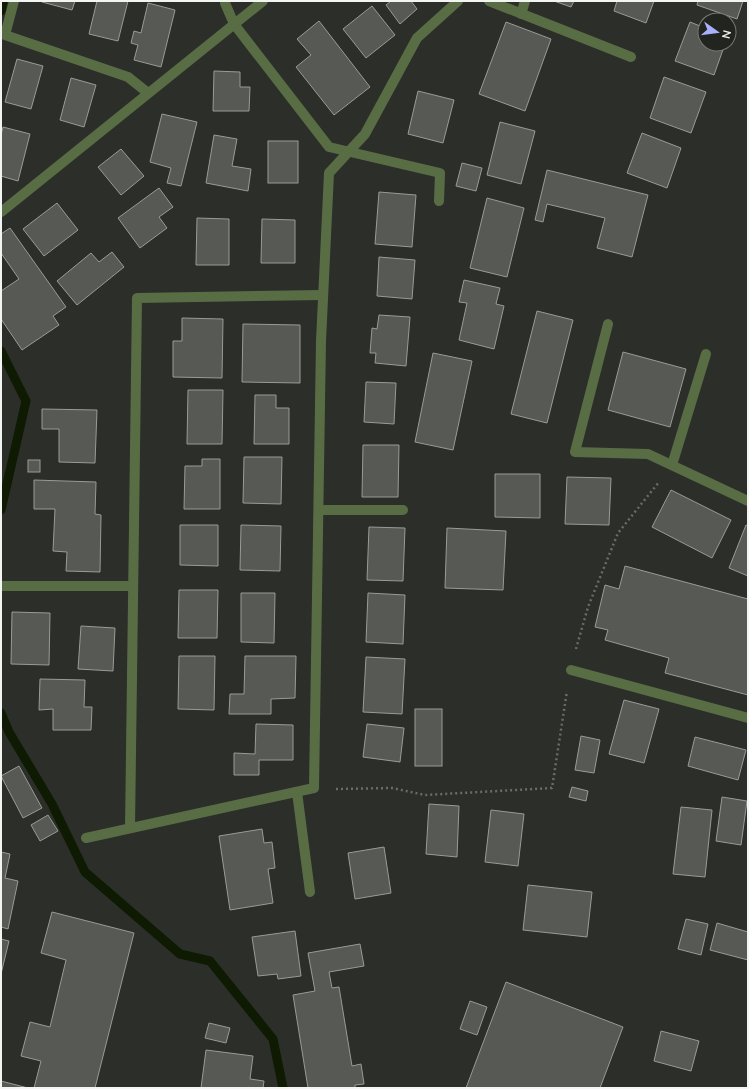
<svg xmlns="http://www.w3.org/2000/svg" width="749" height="1089" font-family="Mulish,sans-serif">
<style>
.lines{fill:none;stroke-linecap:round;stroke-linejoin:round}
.stream{stroke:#0e1a01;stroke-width:9}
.building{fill:#575955;stroke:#989b96}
.path{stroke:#6a6c69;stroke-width:2.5;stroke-dasharray:2 3;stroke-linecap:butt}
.minor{stroke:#596d45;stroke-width:10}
</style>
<rect width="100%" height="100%" fill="#2c2e2a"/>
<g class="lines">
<g class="stream">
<polyline points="1,11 3,1"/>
<polyline points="1,351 26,401 1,510"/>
<polyline points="1,713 9,732 52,804 85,872 180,954 210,961 273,1039 283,1088"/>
</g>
</g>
<g class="building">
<polygon points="42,1 75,1 72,10 42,2"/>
<polygon points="97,1 128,1 118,41 89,34"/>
<polygon points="391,1 411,1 417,9 400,24 386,5"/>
<polygon points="554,1 574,1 571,7"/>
<polygon points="617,1 654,1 646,23 614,11"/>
<polygon points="698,1 743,1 737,19 697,5"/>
<polygon points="148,3 175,10 161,67 134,60 138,45 131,43 134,31 141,33"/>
<polygon points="372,6 395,35 366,58 343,29"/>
<polygon points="319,21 370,87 334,115 296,67 311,55 297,39"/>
<polygon points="506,22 551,39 525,111 479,94"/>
<polygon points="690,22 705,28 705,44 725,44 714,75 675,61"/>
<polygon points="17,59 43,66 31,109 5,102"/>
<polygon points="214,71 240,72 240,87 250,87 249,111 213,111"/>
<polygon points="664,77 706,92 691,133 650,118"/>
<polygon points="71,78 96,85 84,127 60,120"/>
<polygon points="418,91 454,100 443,143 408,134"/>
<polygon points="162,114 197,122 181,186 167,183 171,168 150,162"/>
<polygon points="500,122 535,131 521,184 487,175"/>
<polygon points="3,127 30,134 18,181 1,176 1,135"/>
<polygon points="642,133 681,148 667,188 627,173"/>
<polygon points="214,135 237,139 232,166 251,169 248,191 206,183"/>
<rect x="268" y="141" width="30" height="42"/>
<polygon points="121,149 144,176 121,195 98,167"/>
<polygon points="462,163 482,168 476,191 456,186"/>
<polygon points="547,170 648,195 632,257 597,248 605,218 547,204 543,222 535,220"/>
<polygon points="159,188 173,207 159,217 167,228 140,248 118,218"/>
<polygon points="379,192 416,195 412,247 375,244"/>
<polygon points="487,198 524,208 507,277 470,268"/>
<polygon points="57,203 78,230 44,256 23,229"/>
<polygon points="197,218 229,219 229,265 196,265"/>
<polygon points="262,219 295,220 295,263 261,263"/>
<polygon points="10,228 66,307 53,316 59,325 22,350 1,319 1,291 19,279 1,253 1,234"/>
<polygon points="112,252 124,267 77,305 57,281 91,253 99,262"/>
<polygon points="379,257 415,260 412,299 377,296"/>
<polygon points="464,280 500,288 496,304 504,306 494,349 459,340 467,303 459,302"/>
<polygon points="537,311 573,320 547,423 511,414"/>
<polygon points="379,315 410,317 406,366 375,363 376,353 370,353 372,328 377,329"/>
<polygon points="182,318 223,319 222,378 173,377 173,341 182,341"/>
<polygon points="243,324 300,325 300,383 242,382"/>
<polygon points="623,352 686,369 670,427 608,410"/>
<polygon points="433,353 472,361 453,450 415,442"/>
<polygon points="366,382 396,383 394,424 364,422"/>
<polygon points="188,390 223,390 222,444 187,444"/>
<polygon points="255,395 276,395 276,408 289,408 289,444 254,444"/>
<polygon points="42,409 97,410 95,463 59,462 59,429 42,429"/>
<polygon points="363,445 399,445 398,497 362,497"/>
<polygon points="244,457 282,457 281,504 243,503"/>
<polygon points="202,459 220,459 220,509 184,509 185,466 202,466"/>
<rect x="28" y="460" width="12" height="12"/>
<polygon points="495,474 540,474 540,518 495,517"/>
<polygon points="567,477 611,478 609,525 565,524"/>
<polygon points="34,480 96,482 95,514 101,515 100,572 66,571 67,552 53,551 55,509 34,509"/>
<polygon points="671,490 731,520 712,558 652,527"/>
<polygon points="180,525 218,525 218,566 180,565"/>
<polygon points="241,525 281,526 280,571 240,570"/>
<polygon points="746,525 748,526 748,576 729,568"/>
<polygon points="369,527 405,528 403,581 367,580"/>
<polygon points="447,528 506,531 503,590 445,588"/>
<polygon points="625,566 748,599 748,695 665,673 669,658 605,640 608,630 595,627 605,585 619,589"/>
<polygon points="179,590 218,590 217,638 178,638"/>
<polygon points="241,593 275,593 274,643 241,642"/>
<polygon points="368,593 405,595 403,644 366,642"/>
<polygon points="12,612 50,613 49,665 11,664"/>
<polygon points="81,626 115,628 113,671 78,669"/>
<polygon points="179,656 215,656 214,710 178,709"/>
<polygon points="245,656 296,656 295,698 271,699 271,714 229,714 230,694 244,694"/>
<polygon points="366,657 405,659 402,714 363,712"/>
<polygon points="40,679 85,680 84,707 92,707 91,730 53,730 53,709 39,710"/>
<polygon points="624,700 659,709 644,763 609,754"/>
<rect x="415" y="709" width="27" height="57"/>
<polygon points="256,724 293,725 293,760 259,760 259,775 234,775 234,753 255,754"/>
<polygon points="367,724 404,728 400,762 363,757"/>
<polygon points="581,736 600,740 594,773 575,770"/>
<polygon points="695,737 746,750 738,780 688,766"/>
<polygon points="19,766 42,808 23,818 1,776"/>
<polygon points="572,787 588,791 586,801 569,797"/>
<polygon points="722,797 747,801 741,845 716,841"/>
<polygon points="429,804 459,806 457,857 426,854"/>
<polygon points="681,807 712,810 705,877 673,874"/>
<polygon points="491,810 524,814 518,866 485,862"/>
<polygon points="48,815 58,831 40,841 31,825"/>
<polygon points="262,829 264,843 272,842 275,868 268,869 273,903 230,910 219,836"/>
<polygon points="384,847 391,893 355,899 348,853"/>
<polygon points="1,852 10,854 5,878 18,881 8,929 1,927"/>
<polygon points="528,885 592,892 587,937 523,930"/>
<polygon points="52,912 134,933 95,1088 34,1088 41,1061 21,1056 30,1022 50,1027 66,960 41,953"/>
<polygon points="686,919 708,924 701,955 678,949"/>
<polygon points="717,923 748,932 748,960 710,950"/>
<polygon points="295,931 301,976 278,979 277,974 258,976 252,937"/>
<polygon points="1,939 9,941 1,974"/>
<polygon points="360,944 364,966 329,972 332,988 339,987 352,1066 361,1064 364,1084 355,1085 355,1088 308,1088 293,995 315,991 308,953"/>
<polygon points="506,982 623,1027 600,1088 466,1088"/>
<polygon points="470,1001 487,1007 477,1035 460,1029"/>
<polygon points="209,1023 230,1028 226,1043 205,1038"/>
<polygon points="661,1031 699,1041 691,1071 654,1061"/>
<polygon points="206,1050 253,1056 250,1079 264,1081 263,1088 201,1088"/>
<polygon points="1,1081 28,1088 1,1088"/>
</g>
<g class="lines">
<g class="path">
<polyline points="576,649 588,607 618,533 659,482"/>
<polyline points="336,789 392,788 425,795 552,788 567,691"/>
</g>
<g class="minor">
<polyline points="14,1 5,35 128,77 148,93"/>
<polyline points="225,1 225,3 234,24 329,147 440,173 439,201"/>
<polyline points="489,1 631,57"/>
<polyline points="521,14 525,1"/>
<polyline points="1,212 263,1"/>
<polyline points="608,324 575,452 648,454 748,501"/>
<polyline points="672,465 706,354"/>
<polyline points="319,510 403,510"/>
<polyline points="1,586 133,586"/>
<polyline points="571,670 748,718"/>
<polyline points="297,792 310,892"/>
<polyline points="130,828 137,298 323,295"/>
<polyline points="86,838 314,788 321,341 329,173 365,134 417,38 458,1"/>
</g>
</g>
<rect width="749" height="1089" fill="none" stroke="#f3f5f2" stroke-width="4"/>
<g transform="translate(717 32) rotate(104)"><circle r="19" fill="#222420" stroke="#767874"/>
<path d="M0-3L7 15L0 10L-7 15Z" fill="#aab0fc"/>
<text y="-6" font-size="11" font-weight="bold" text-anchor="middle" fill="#f3f5f2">N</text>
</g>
</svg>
